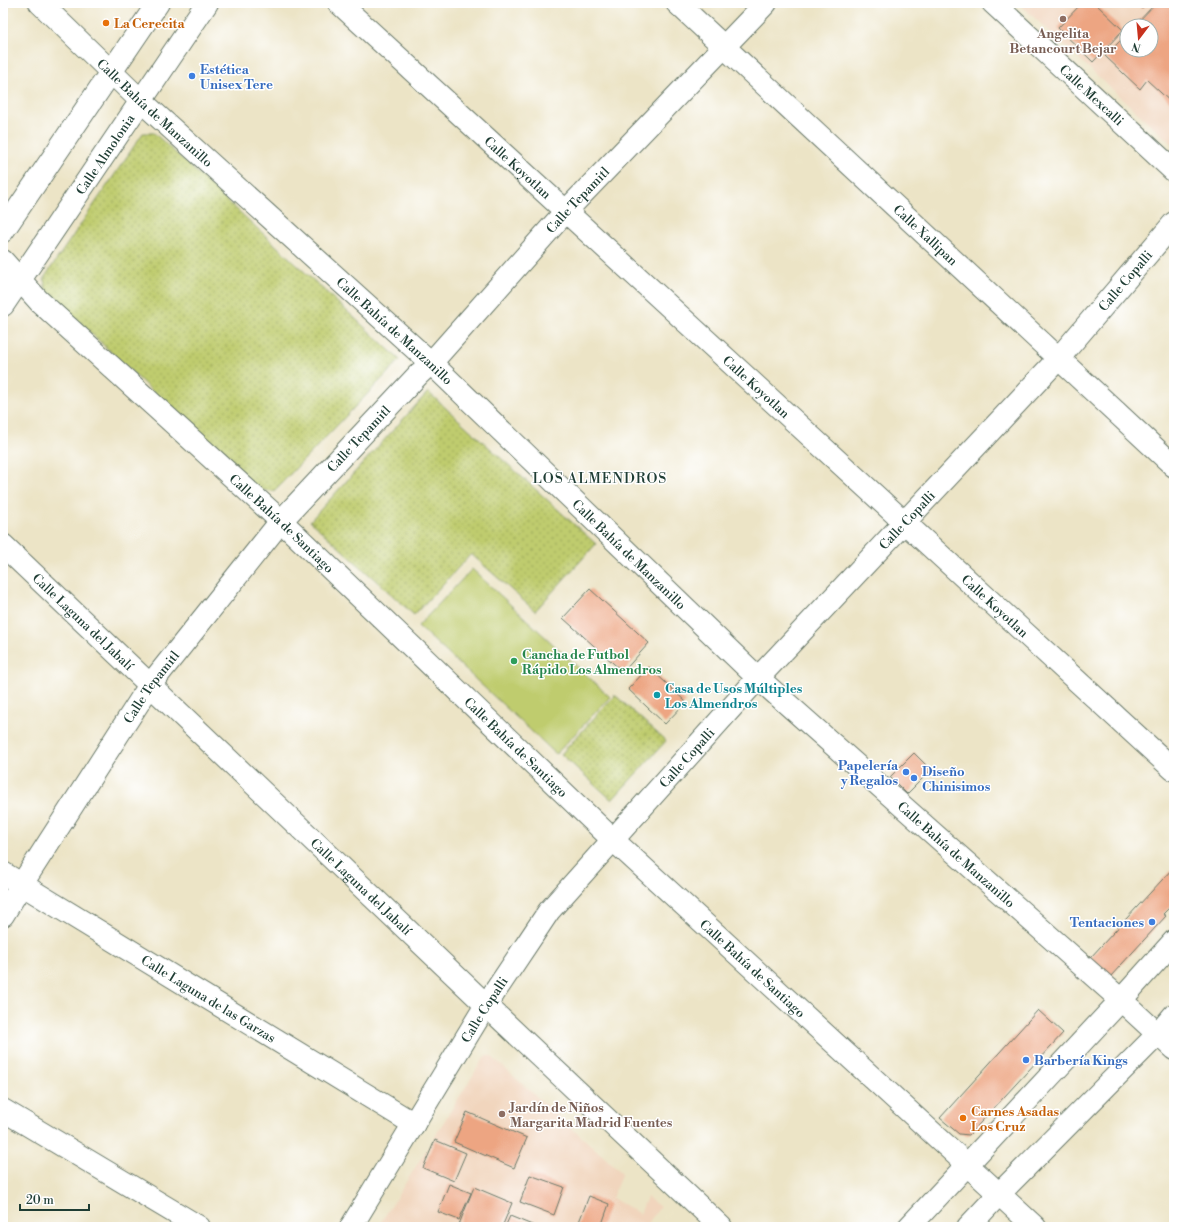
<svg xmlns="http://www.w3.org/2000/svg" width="1177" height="1230" font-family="'Libre Bodoni',serif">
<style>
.built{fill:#f1d5bd;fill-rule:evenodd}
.grass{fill:url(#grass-dots);stroke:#6f8451}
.pitch{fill:#bfcc6e;stroke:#6f8451}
.building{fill:#eda582}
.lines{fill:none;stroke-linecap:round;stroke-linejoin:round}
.minor-casing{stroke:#677767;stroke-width:24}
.tertiary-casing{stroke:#677767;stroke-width:24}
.minor{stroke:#fff;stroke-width:22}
.tertiary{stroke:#fff;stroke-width:22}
.education-dot{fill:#8d6e63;stroke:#fff;stroke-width:1.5}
.food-dot{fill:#e8710a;stroke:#fff;stroke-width:1.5}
.shop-dot{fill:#3f7fe0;stroke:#fff;stroke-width:1.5}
.leisure-dot{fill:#2e9e5b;stroke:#fff;stroke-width:1.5}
.culture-dot{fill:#0f9aa8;stroke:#fff;stroke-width:1.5}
.labels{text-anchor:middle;stroke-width:3;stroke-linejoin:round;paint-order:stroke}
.food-label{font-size:13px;font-weight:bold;fill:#c56008;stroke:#fff;text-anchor:start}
.education-label{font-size:13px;font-weight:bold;fill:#785e54;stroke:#fff}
.shop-label{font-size:13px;font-weight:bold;fill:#366cbe;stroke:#fff;text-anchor:start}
.street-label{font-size:13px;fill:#1f3d34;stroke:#fff}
.leisure-label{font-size:13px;font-weight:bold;fill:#27864d;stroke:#fff;text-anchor:start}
.culture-label{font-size:13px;font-weight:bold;fill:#0d838f;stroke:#fff;text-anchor:start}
.neighbourhood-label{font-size:14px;letter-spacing:1px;fill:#1f3d34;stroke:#fff}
</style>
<defs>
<pattern id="grass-dots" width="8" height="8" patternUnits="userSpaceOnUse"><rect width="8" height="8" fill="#bfcc6e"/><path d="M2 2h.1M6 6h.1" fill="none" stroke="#9ba75b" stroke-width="1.8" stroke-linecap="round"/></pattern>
</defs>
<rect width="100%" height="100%" fill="#fff"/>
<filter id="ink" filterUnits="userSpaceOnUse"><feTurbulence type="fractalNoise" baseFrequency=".025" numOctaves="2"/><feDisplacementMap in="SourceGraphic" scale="8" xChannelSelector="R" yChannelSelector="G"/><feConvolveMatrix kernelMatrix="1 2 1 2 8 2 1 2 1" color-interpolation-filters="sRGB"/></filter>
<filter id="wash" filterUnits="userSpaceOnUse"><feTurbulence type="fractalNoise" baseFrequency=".012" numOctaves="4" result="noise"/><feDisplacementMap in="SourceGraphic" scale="16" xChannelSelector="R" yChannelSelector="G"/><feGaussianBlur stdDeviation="0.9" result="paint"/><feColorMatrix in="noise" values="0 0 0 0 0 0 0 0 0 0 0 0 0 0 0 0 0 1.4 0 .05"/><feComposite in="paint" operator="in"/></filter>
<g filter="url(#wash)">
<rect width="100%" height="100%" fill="#ece4c6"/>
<g class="built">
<path d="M1019,3H1174V146L1041,24ZM1127,26H1151V50H1127Z"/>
<polygon points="485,1056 491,1056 622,1173 612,1198 640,1214 647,1197 660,1207 645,1227 378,1227"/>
</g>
<g class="grass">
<polygon points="143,133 154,133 400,360 274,491 257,490 46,291 44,278"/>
<polygon points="428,392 596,544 535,611 471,554 414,615 310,521"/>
<polygon points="615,695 666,741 612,800 561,754"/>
</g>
<polygon class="pitch" points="472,569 610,697 556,754 418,626"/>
<g id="blocks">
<g class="building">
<polygon points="1082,3 1095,3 1123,30 1093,62 1058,28"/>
<polygon points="1136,3 1147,3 1142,9"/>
<polygon points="1156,3 1174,3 1174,105 1147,80 1140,89 1105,56 1127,34 1127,50 1151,50 1151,26 1134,26"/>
<polygon points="590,589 649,643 623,672 563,618"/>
<polygon points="649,667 686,702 665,724 628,689"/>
<polygon points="914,753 931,770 907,794 890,777"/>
<polygon points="1174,867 1174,903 1163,914 1166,916 1110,977 1090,958"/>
<polygon points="1038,1010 1063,1033 969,1135 959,1134 940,1118"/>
<polygon points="467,1112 527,1138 514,1168 454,1142"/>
<polygon points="435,1140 466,1153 454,1181 423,1168"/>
<polygon points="530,1175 564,1187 554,1215 520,1202"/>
<polygon points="449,1184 471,1193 459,1220 438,1212"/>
<polygon points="474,1187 512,1203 502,1227 458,1227"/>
<polygon points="589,1196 609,1204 601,1227 577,1227"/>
<polygon points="510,1216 537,1227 505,1227"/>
</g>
</g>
</g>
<g filter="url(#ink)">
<use href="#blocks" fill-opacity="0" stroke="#677767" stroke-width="1"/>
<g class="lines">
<g class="minor-casing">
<g id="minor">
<path id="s1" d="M40,3L140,100L431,363L758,678L1121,1000L1174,1049"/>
<path id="s2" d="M339,3L1174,770"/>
<path id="s3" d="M677,3L1174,466"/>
<path id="s4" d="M993,3L1174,171"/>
<path id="s5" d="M3,261L39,301L281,521L612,839L1035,1227"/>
<path id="s6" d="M3,545L486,1005L721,1227"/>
<path id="s7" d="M3,873L414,1124"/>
<path id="s8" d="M3,915L22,884L150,685L281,521L418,375L431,363L566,211L766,3"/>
<polyline points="3,1110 199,1227"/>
<path id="s9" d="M351,1227L486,1005L549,911L758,678L1058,359L1174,223"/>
</g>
</g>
<g class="tertiary-casing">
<g id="tertiary">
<polyline points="3,231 158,3"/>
<path id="s10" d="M3,305L207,3"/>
<polyline points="909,1227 1121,1000 1174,941"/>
<polyline points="968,1227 999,1194 1158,1034 1174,1015"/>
</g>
</g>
<use href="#minor" class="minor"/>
<use href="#tertiary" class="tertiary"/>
</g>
</g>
<g class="education-dot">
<circle cx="1063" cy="19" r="4"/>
<circle cx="502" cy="1114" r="4"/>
</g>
<g class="food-dot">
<circle cx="106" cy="23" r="4"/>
<circle cx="963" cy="1118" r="4"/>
</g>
<g class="shop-dot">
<circle cx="192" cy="76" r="4"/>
<circle cx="906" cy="772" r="4"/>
<circle cx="914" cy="778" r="4"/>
<circle cx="1152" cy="922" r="4"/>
<circle cx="1026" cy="1060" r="4"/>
</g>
<circle class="leisure-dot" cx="514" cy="661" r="4"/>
<circle class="culture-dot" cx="657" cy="695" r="4"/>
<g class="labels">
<g class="food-label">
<text x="114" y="28">La Cerecita</text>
<text x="971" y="1116">Carnes Asadas<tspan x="971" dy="15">Los Cruz</tspan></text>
</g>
<g class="education-label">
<text x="1063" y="38">Angelita<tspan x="1063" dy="15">Betancourt Bejar</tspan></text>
<text x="510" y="1112" text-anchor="start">Jardín de Niños<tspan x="510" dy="15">Margarita Madrid Fuentes</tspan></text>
</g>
<g class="shop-label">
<text x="200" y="74">Estética<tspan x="200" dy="15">Unisex Tere</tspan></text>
<text x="898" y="770" text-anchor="end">Papelería<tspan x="898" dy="15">y Regalos</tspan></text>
<text x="922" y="776">Diseño<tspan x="922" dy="15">Chinisimos</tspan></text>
<text x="1144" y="927" text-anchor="end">Tentaciones</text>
<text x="1034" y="1065">Barbería Kings</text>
</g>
<g class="street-label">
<text dy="5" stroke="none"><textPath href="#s4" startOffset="135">Calle Mexcalli</textPath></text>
<text dy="5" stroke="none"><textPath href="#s1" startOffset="159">Calle Bahía de Manzanillo</textPath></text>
<text dy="5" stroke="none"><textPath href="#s10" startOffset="182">Calle Almolonia</textPath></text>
<text dy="5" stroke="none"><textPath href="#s2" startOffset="243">Calle Koyotlan</textPath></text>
<text dy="5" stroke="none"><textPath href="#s8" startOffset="920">Calle Tepamitl</textPath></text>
<text dy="5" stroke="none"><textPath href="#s3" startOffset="340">Calle Xallipan</textPath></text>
<text dy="5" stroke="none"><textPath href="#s9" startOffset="1227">Calle Copalli</textPath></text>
<text dy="5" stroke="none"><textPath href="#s1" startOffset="483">Calle Bahía de Manzanillo</textPath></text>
<text dy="5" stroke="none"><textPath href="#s2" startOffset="567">Calle Koyotlan</textPath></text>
<text dy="5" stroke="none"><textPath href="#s8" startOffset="596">Calle Tepamitl</textPath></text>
<text dy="5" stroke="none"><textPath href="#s9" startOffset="903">Calle Copalli</textPath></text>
<text dy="5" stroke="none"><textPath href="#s5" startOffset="383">Calle Bahía de Santiago</textPath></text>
<text dy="5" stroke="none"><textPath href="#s1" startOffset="807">Calle Bahía de Manzanillo</textPath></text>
<text dy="5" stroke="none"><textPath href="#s2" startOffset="891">Calle Koyotlan</textPath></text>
<text dy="5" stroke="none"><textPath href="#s6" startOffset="111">Calle Laguna del Jabalí</textPath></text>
<text dy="5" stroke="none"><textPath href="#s8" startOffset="272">Calle Tepamitl</textPath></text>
<text dy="5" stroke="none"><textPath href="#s5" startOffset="707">Calle Bahía de Santiago</textPath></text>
<text dy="5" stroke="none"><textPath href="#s9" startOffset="579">Calle Copalli</textPath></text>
<text dy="5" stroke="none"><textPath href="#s1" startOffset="1251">Calle Bahía de Manzanillo</textPath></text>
<text dy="5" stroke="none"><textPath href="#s6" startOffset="495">Calle Laguna del Jabalí</textPath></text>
<text dy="5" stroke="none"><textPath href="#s5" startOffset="1031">Calle Bahía de Santiago</textPath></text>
<text dy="5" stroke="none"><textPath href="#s7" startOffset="241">Calle Laguna de las Garzas</textPath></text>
<text dy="5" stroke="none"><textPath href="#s9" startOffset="255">Calle Copalli</textPath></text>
</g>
<g class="leisure-label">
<text x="522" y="659">Cancha de Futbol<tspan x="522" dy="15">Rápido Los Almendros</tspan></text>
</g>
<g class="culture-label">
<text x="665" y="693">Casa de Usos Múltiples<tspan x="665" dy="15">Los Almendros</tspan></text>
</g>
<g class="neighbourhood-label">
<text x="600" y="483">LOS ALMENDROS</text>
</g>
</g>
<rect width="1177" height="1230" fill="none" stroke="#fff" stroke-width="16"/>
<g transform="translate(1139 38) rotate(196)"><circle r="19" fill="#ffffff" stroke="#a5b1ae"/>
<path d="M0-3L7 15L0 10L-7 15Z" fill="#c8321e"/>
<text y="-6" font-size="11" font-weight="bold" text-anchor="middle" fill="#1f3d34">N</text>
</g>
<path d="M20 1204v6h69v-6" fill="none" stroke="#1f3d34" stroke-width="2"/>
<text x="26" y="1204" font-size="12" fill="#1f3d34" stroke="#ffffff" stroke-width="3" paint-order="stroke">20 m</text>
</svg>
